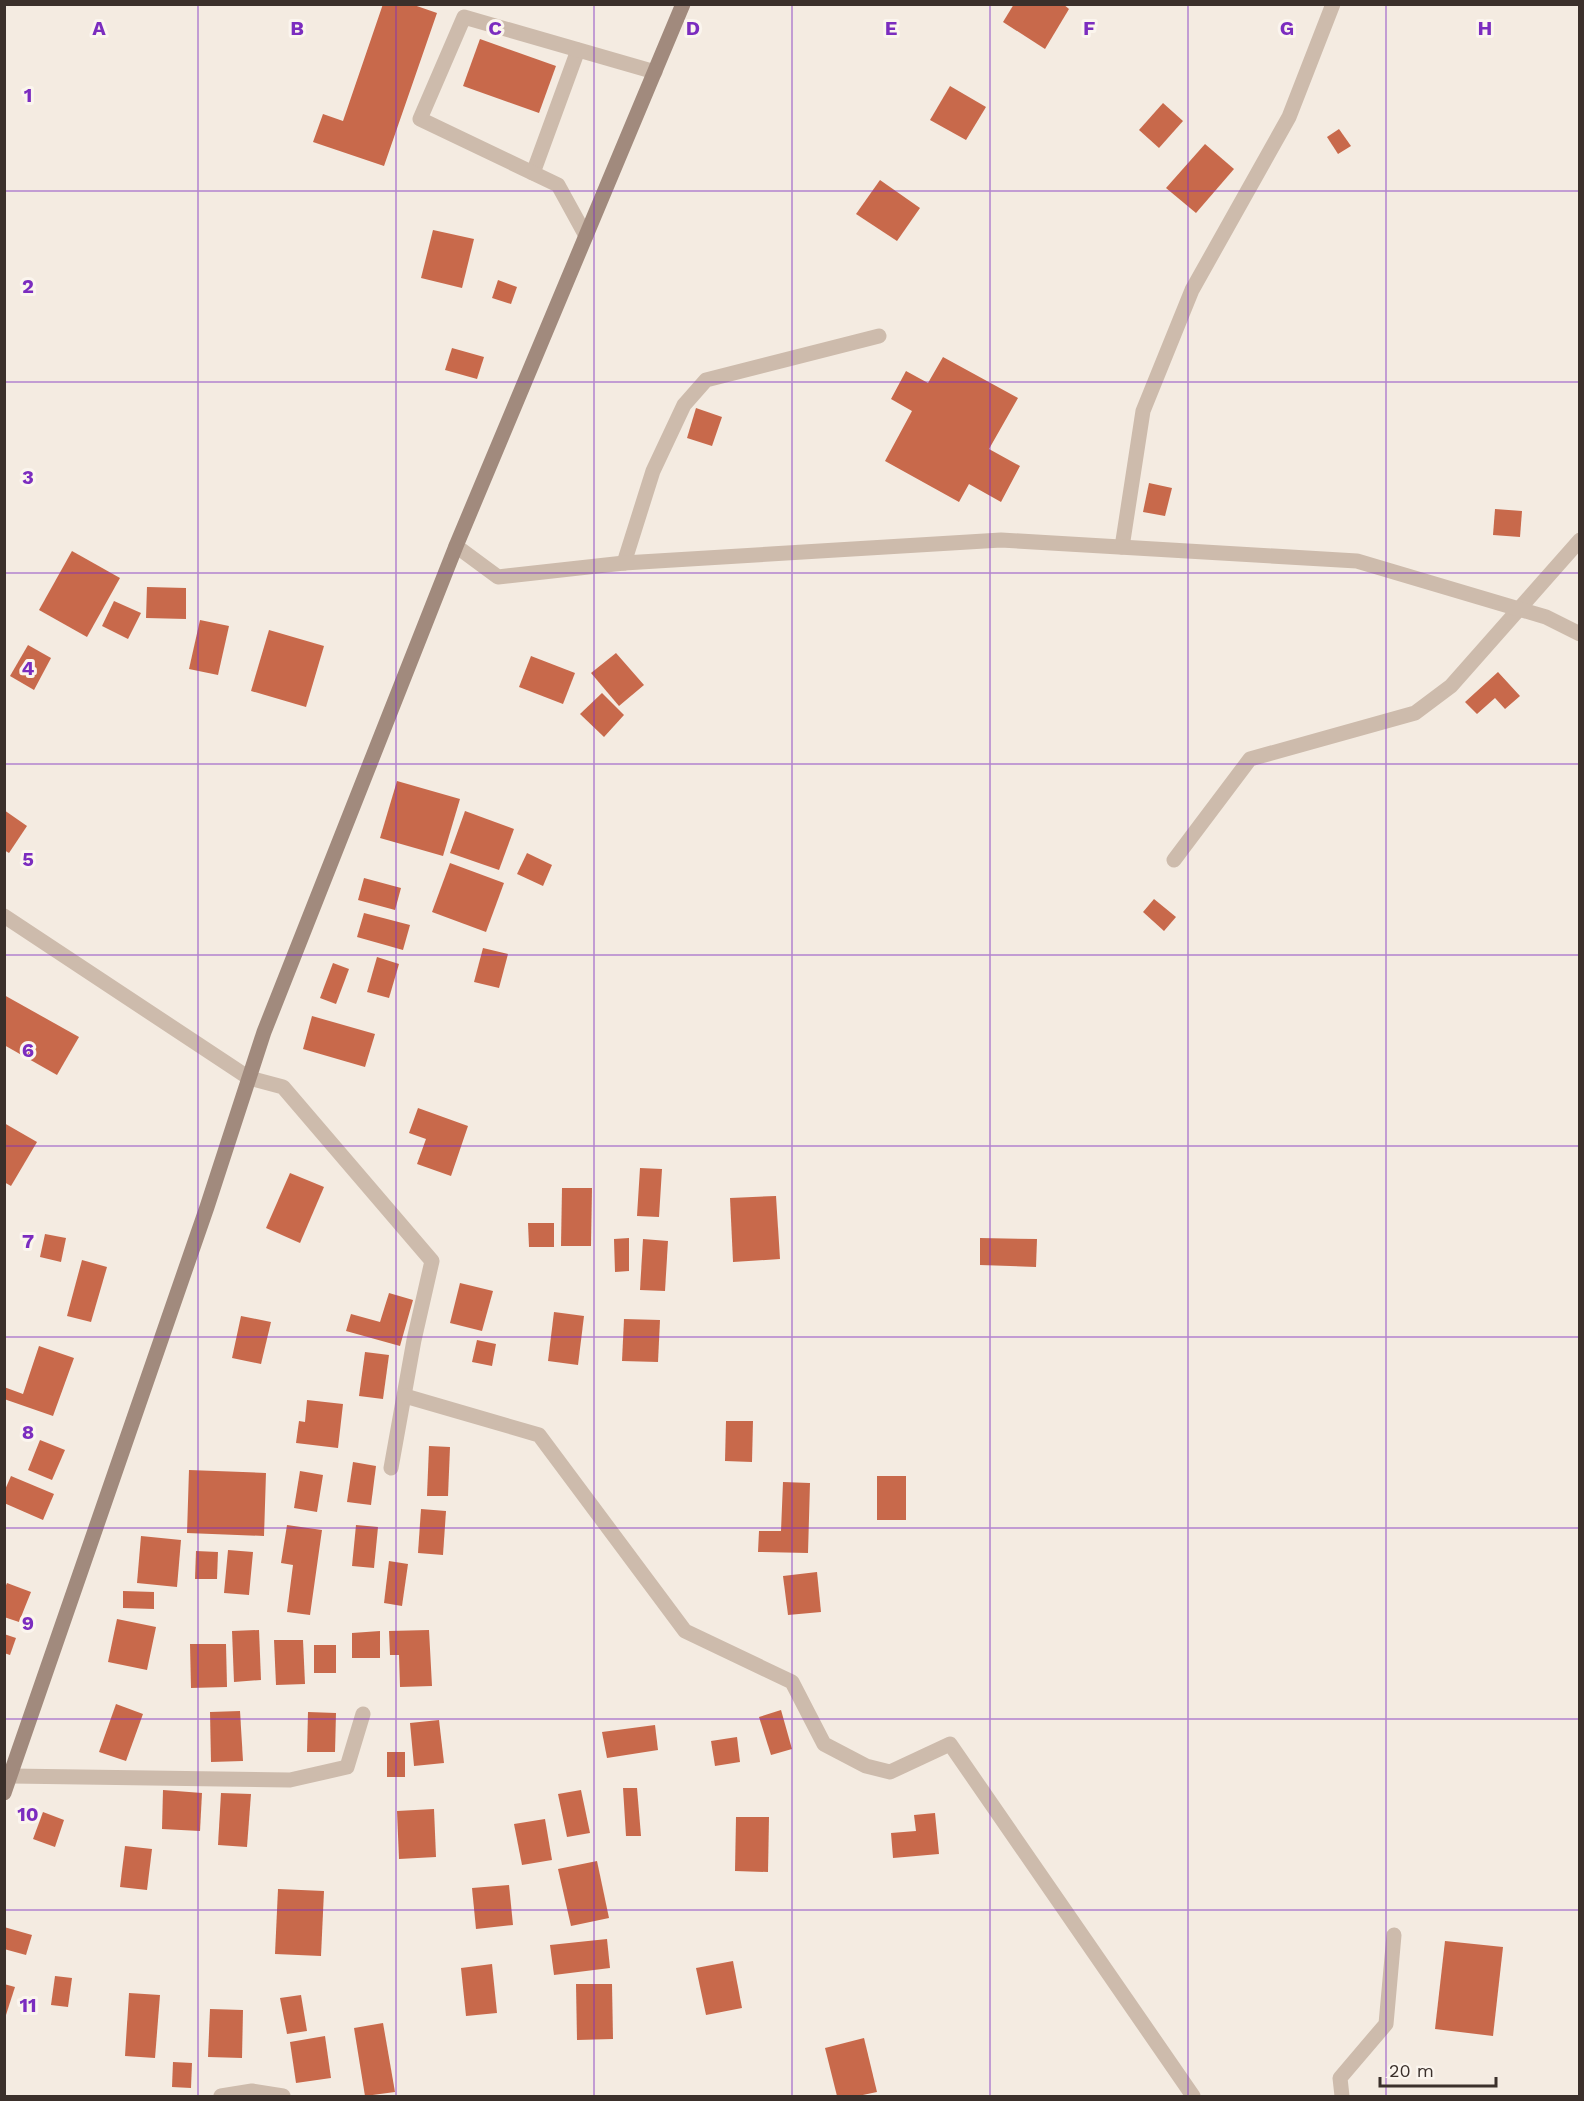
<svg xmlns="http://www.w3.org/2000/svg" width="1584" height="2101" font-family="'Work Sans',sans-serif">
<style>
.building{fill:#c8694b}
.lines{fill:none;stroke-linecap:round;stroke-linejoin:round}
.service{stroke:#cdbbac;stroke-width:15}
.minor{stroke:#cdbbac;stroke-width:15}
.secondary{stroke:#a18a7d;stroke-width:15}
.grid{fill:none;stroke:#7b2cbf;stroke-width:1.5;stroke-opacity:0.55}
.grid-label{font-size:20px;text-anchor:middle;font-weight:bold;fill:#7b2cbf;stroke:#fbf5ee;stroke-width:6;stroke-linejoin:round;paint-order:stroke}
</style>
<rect width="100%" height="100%" fill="#f4ebe1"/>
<g class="building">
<polygon points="383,4 411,4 437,13 384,166 313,142 323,114 343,121"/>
<polygon points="1014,4 1063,4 1069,9 1045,49 1003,22"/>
<polygon points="480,39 556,66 539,113 463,86"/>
<polygon points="950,86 986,107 966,140 930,120"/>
<polygon points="1163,103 1183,121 1159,148 1139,130"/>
<polygon points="1339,129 1351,146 1338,154 1327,137"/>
<polygon points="1205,144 1234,169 1196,213 1166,188"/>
<polygon points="880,180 920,208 897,241 856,214"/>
<polygon points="433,230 474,239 462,288 421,278"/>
<polygon points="498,280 517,287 511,304 492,298"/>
<polygon points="452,348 484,357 477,379 445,370"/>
<polygon points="943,357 1018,398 989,449 1020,466 1001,502 969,484 959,502 885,461 912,411 891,399 906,371 928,383"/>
<polygon points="696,408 722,417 712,446 687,438"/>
<polygon points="1149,483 1172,488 1165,516 1143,512"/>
<polygon points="1495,509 1522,511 1520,537 1493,535"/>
<polygon points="72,551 120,578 87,637 39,610"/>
<polygon points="147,587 186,588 186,619 146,618"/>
<polygon points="114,601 141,613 128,639 102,626"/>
<polygon points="200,620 229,626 218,675 189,669"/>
<polygon points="269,630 324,646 306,707 251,691"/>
<polygon points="28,645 51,658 34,690 10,676"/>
<polygon points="616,653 644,685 619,706 591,673"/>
<polygon points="531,656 575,673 563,704 519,687"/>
<polygon points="1498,672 1520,696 1505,709 1495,698 1477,714 1465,702"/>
<polygon points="602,693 624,715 604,737 580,714"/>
<polygon points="397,781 460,799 443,856 380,838"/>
<polygon points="4,810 27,826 9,853 4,850"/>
<polygon points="465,811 514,829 499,870 450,853"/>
<polygon points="527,853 552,865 543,886 517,874"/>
<polygon points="450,863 504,883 486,932 432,912"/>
<polygon points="364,878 401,888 395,910 358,900"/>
<polygon points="1154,899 1176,917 1164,931 1143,912"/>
<polygon points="364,913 410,925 403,950 357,937"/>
<polygon points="483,948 508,954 499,988 474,982"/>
<polygon points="377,957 399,964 389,998 367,992"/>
<polygon points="333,963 349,969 336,1004 320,998"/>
<polygon points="4,995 79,1037 57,1075 4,1045"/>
<polygon points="312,1016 375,1034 365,1067 303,1049"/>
<polygon points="418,1108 468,1126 451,1176 417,1164 426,1139 409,1133"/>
<polygon points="4,1123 37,1142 11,1186 4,1182"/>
<polygon points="640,1168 662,1169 659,1217 637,1216"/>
<polygon points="290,1173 324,1187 300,1243 266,1228"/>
<polygon points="562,1188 592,1188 591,1246 561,1246"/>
<polygon points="776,1196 780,1259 733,1262 730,1198"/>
<polygon points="528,1223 554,1223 554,1247 529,1247"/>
<polygon points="45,1234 66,1238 61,1262 40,1257"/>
<polygon points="629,1238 629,1271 615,1272 614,1239"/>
<polygon points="980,1238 1037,1239 1036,1267 980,1265"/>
<polygon points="643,1239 668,1241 665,1291 640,1290"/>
<polygon points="82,1260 107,1267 91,1322 67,1316"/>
<polygon points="460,1283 493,1291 482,1331 450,1323"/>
<polygon points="389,1293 413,1300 400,1346 346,1331 351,1314 380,1322"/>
<polygon points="554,1312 584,1316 578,1365 548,1361"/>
<polygon points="241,1316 271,1322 261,1364 232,1358"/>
<polygon points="624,1319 660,1320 658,1362 622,1361"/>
<polygon points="477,1340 496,1344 492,1366 472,1362"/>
<polygon points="39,1346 74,1358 53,1416 4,1399 4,1387 23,1394"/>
<polygon points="365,1352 389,1355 383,1399 359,1396"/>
<polygon points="307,1400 343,1404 338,1448 296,1443 299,1421 305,1422"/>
<polygon points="726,1421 753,1421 752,1462 725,1461"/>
<polygon points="40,1440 65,1450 52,1480 28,1470"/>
<polygon points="429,1446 450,1447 448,1496 427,1496"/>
<polygon points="353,1462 376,1466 371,1505 347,1502"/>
<polygon points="189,1470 266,1473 264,1536 187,1533"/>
<polygon points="300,1471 323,1475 317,1512 294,1508"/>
<polygon points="11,1476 54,1494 43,1520 4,1503 4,1492"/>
<rect x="877" y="1476" width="29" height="44"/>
<polygon points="783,1482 810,1483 808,1553 758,1552 759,1531 781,1531"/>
<polygon points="421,1509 446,1511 443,1555 418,1553"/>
<polygon points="287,1525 322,1530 310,1615 287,1612 293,1565 281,1563"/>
<polygon points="356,1525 378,1527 374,1568 352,1566"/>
<polygon points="141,1536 181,1540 177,1587 137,1583"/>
<polygon points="228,1550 253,1552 249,1595 224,1593"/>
<polygon points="196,1551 218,1552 217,1579 195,1579"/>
<polygon points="389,1561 408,1564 402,1606 384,1603"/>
<polygon points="817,1572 821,1612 788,1615 783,1576"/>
<polygon points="7,1583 31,1592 19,1622 4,1617 4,1590"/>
<polygon points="123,1591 154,1592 154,1609 123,1608"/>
<polygon points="117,1619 156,1627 147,1670 108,1662"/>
<polygon points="259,1630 261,1680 234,1682 232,1631"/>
<polygon points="429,1630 432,1686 400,1687 399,1655 390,1655 389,1631"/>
<polygon points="380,1631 380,1658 352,1658 352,1633"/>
<polygon points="4,1634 16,1638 10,1655 4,1653"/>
<polygon points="274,1640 303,1640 305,1684 276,1685"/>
<polygon points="190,1644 226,1644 227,1687 191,1688"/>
<rect x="314" y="1645" width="22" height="28"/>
<polygon points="116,1704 143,1714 126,1761 99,1752"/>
<polygon points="781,1710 792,1749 771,1755 759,1717"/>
<polygon points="240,1711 243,1761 211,1762 210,1712"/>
<polygon points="308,1712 336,1713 335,1752 307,1752"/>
<polygon points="439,1720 444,1763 414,1766 410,1723"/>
<polygon points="655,1725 658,1750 607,1758 602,1732"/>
<polygon points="737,1737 740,1762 715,1766 711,1741"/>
<rect x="387" y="1752" width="18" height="25"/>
<polygon points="623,1788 637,1788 641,1836 626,1836"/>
<polygon points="163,1790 202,1793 200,1831 162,1829"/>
<polygon points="581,1790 590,1833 567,1837 558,1794"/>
<polygon points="221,1793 251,1794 247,1847 218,1845"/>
<polygon points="434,1809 436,1857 399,1859 397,1811"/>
<polygon points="43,1812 64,1820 55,1847 33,1839"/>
<polygon points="935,1813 939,1854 893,1858 891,1833 916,1831 914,1815"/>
<polygon points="736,1817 769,1817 768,1872 735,1871"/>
<polygon points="545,1819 552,1860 522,1865 514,1824"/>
<polygon points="125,1846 152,1849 147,1890 120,1887"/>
<polygon points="597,1861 609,1918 571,1926 558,1869"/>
<polygon points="509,1885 513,1925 476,1929 472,1888"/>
<polygon points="278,1889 324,1891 321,1956 275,1954"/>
<polygon points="4,1927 32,1935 26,1955 4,1949"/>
<polygon points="607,1939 610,1968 554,1975 550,1945"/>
<polygon points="1445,1941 1503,1947 1493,2036 1435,2029"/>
<polygon points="733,1961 742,2008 706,2015 696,1968"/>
<polygon points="492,1964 497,2013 466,2016 461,1968"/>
<polygon points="55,1976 72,1978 68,2007 51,2005"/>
<polygon points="4,1984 15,1987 5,2018 4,2018"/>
<polygon points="576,1984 612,1984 613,2039 577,2040"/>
<polygon points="129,1993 160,1995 155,2058 125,2056"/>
<polygon points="301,1995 307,2031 287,2034 280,1998"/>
<polygon points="210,2009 243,2010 242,2058 208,2057"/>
<polygon points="383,2023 395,2092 365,2096 354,2028"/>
<polygon points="325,2036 331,2078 296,2083 290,2042"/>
<polygon points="864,2038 877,2092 858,2096 837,2096 825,2048"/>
<polygon points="173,2062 192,2063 191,2088 172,2087"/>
</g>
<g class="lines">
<g class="service">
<polyline points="533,173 578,50"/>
<polyline points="586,236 558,185 420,119 464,17 655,72"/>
<polyline points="1122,547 1143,411 1192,290 1289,117 1333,4"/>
<polyline points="624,563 653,471 684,405 706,380 879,336"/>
<polyline points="1174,860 1250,759 1415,713 1451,686 1580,540"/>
<polyline points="1342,2096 1340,2078 1386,2024 1394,1935"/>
</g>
<g class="minor">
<polyline points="456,546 498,577 624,563 1001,540 1357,561 1546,617 1580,634"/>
<polyline points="4,916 249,1078 283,1087 432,1261 414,1340 391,1468"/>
<polyline points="405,1396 539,1435 685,1631 792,1682 824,1744 866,1766 890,1772 950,1744 1193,2096"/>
<polyline points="11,1776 290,1780 347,1767 363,1714"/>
<polyline points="221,2096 252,2091 283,2096"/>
</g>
<polyline class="secondary" points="4,1793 207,1207 264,1032 456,546 683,4"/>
</g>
<path class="grid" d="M198,4V2096M396,4V2096M594,4V2096M792,4V2096M990,4V2096M1188,4V2096M1386,4V2096M4,191H1580M4,382H1580M4,573H1580M4,764H1580M4,955H1580M4,1146H1580M4,1337H1580M4,1528H1580M4,1719H1580M4,1910H1580"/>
<g class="grid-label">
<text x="99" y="35">A</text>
<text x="297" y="35">B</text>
<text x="495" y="35">C</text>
<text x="693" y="35">D</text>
<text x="891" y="35">E</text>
<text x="1089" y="35">F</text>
<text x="1287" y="35">G</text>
<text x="1485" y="35">H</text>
<text x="28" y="102">1</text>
<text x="28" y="293">2</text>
<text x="28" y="484">3</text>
<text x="28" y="675">4</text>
<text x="28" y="866">5</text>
<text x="28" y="1057">6</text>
<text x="28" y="1248">7</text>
<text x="28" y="1439">8</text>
<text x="28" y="1630">9</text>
<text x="28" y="1821">10</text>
<text x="28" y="2012">11</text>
</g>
<rect width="1584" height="2101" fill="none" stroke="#3b302b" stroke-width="12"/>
<path d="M1380 2077v9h116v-9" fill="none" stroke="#3b302b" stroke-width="3"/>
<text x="1389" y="2077" font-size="18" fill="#3b302b" stroke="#fbf5ee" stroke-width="4.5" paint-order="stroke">20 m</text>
</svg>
